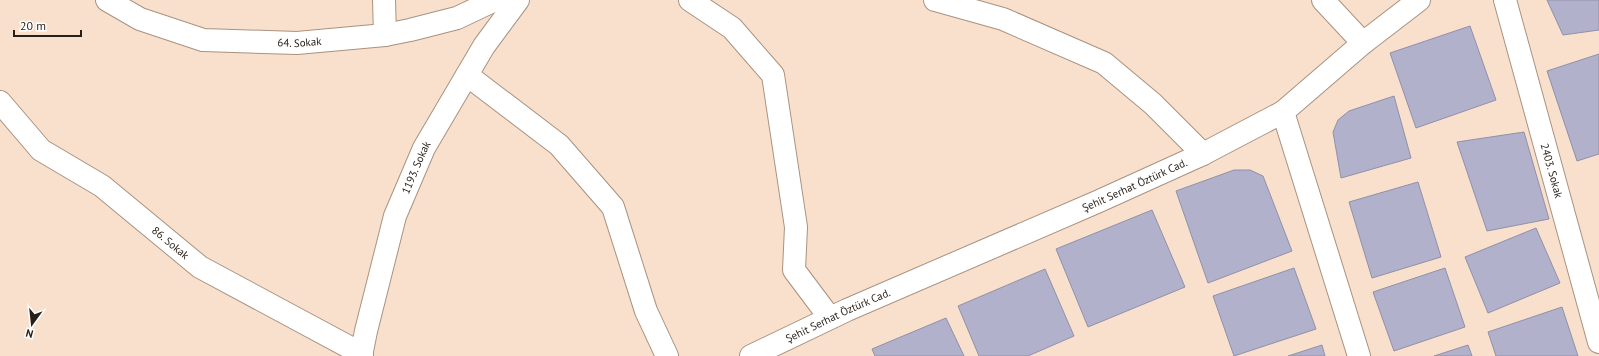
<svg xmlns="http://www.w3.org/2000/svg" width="1599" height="356" font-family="'PT Sans',sans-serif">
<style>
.building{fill:#b1b1cb;stroke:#9090aa}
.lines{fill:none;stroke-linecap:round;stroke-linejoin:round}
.minor-casing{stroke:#a99280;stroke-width:24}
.minor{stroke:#fff;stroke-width:22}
.labels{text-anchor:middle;stroke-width:3.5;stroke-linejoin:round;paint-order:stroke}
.street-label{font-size:11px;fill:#271e17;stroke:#fff}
</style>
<rect width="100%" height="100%" fill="#f8e0cc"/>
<g class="building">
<polygon points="1547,0 1599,0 1599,30 1563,35"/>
<polygon points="1470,26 1496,100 1416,128 1390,53"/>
<polygon points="1599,54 1599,154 1577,161 1547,71"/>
<polygon points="1394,96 1411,158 1341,178 1333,132 1338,120 1349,111"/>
<polygon points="1524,132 1549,219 1487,231 1457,142"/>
<polygon points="1234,170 1250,170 1263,176 1292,251 1208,283 1176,191"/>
<polygon points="1418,182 1441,257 1372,278 1349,202"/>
<polygon points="1152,210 1185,287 1088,327 1056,249"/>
<polygon points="1536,228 1560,283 1488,313 1465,257"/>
<polygon points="1294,268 1316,329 1234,356 1213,296"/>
<polygon points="1445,268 1465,327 1394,351 1373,292"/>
<polygon points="1045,269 1074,336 1028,356 979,356 958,306"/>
<polygon points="1562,307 1578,356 1496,356 1488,332"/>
<polygon points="946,318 964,356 875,356 872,349"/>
<polygon points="1322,345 1325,356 1288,356"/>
<polygon points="1468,345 1472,356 1434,356"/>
</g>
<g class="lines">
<g class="minor-casing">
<g id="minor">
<path id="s1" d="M107,0L140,19L203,40L297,43L385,35L410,30L457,18L495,0"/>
<polyline points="384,0 385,35"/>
<polyline points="690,0 732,28 773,75 796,227 794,270 830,318"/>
<polyline points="935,0 1003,19 1104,63 1153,104 1203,154"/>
<polyline points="1323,0 1363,43"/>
<path id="s2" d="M1505,0L1599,342"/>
<polyline points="467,75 559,145 613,207 646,311 667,356"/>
<path id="s3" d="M0,102L41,150L102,186L200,267L362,354"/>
<polyline points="1283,112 1359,356"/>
<path id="s4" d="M361,356L366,331L395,216L424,148L484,46L518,0"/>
<path id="s5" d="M751,356L847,310L1097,202L1203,154L1283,112L1363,43L1419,0"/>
</g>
</g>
<use href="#minor" class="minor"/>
</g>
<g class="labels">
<g class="street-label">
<text dy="4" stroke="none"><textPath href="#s1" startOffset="201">64. Sokak</textPath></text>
<text dy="4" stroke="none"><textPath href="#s4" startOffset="197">1193. Sokak</textPath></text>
<text dy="4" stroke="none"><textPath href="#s2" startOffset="177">2403. Sokak</textPath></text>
<text dy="4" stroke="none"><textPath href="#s5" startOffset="420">Şehit Serhat Öztürk Cad.</textPath></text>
<text dy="4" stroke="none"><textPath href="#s3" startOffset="223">86. Sokak</textPath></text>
<text dy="4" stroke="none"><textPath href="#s5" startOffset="96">Şehit Serhat Öztürk Cad.</textPath></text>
</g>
</g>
<g transform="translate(32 324) rotate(195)" stroke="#ffffff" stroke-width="3" paint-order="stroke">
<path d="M0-3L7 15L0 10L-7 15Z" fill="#271e17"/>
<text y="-6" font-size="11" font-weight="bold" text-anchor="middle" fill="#271e17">N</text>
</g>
<path d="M14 30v6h67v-6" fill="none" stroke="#271e17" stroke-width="2"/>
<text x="20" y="30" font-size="12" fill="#271e17" stroke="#ffffff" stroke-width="3" paint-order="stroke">20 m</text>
</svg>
